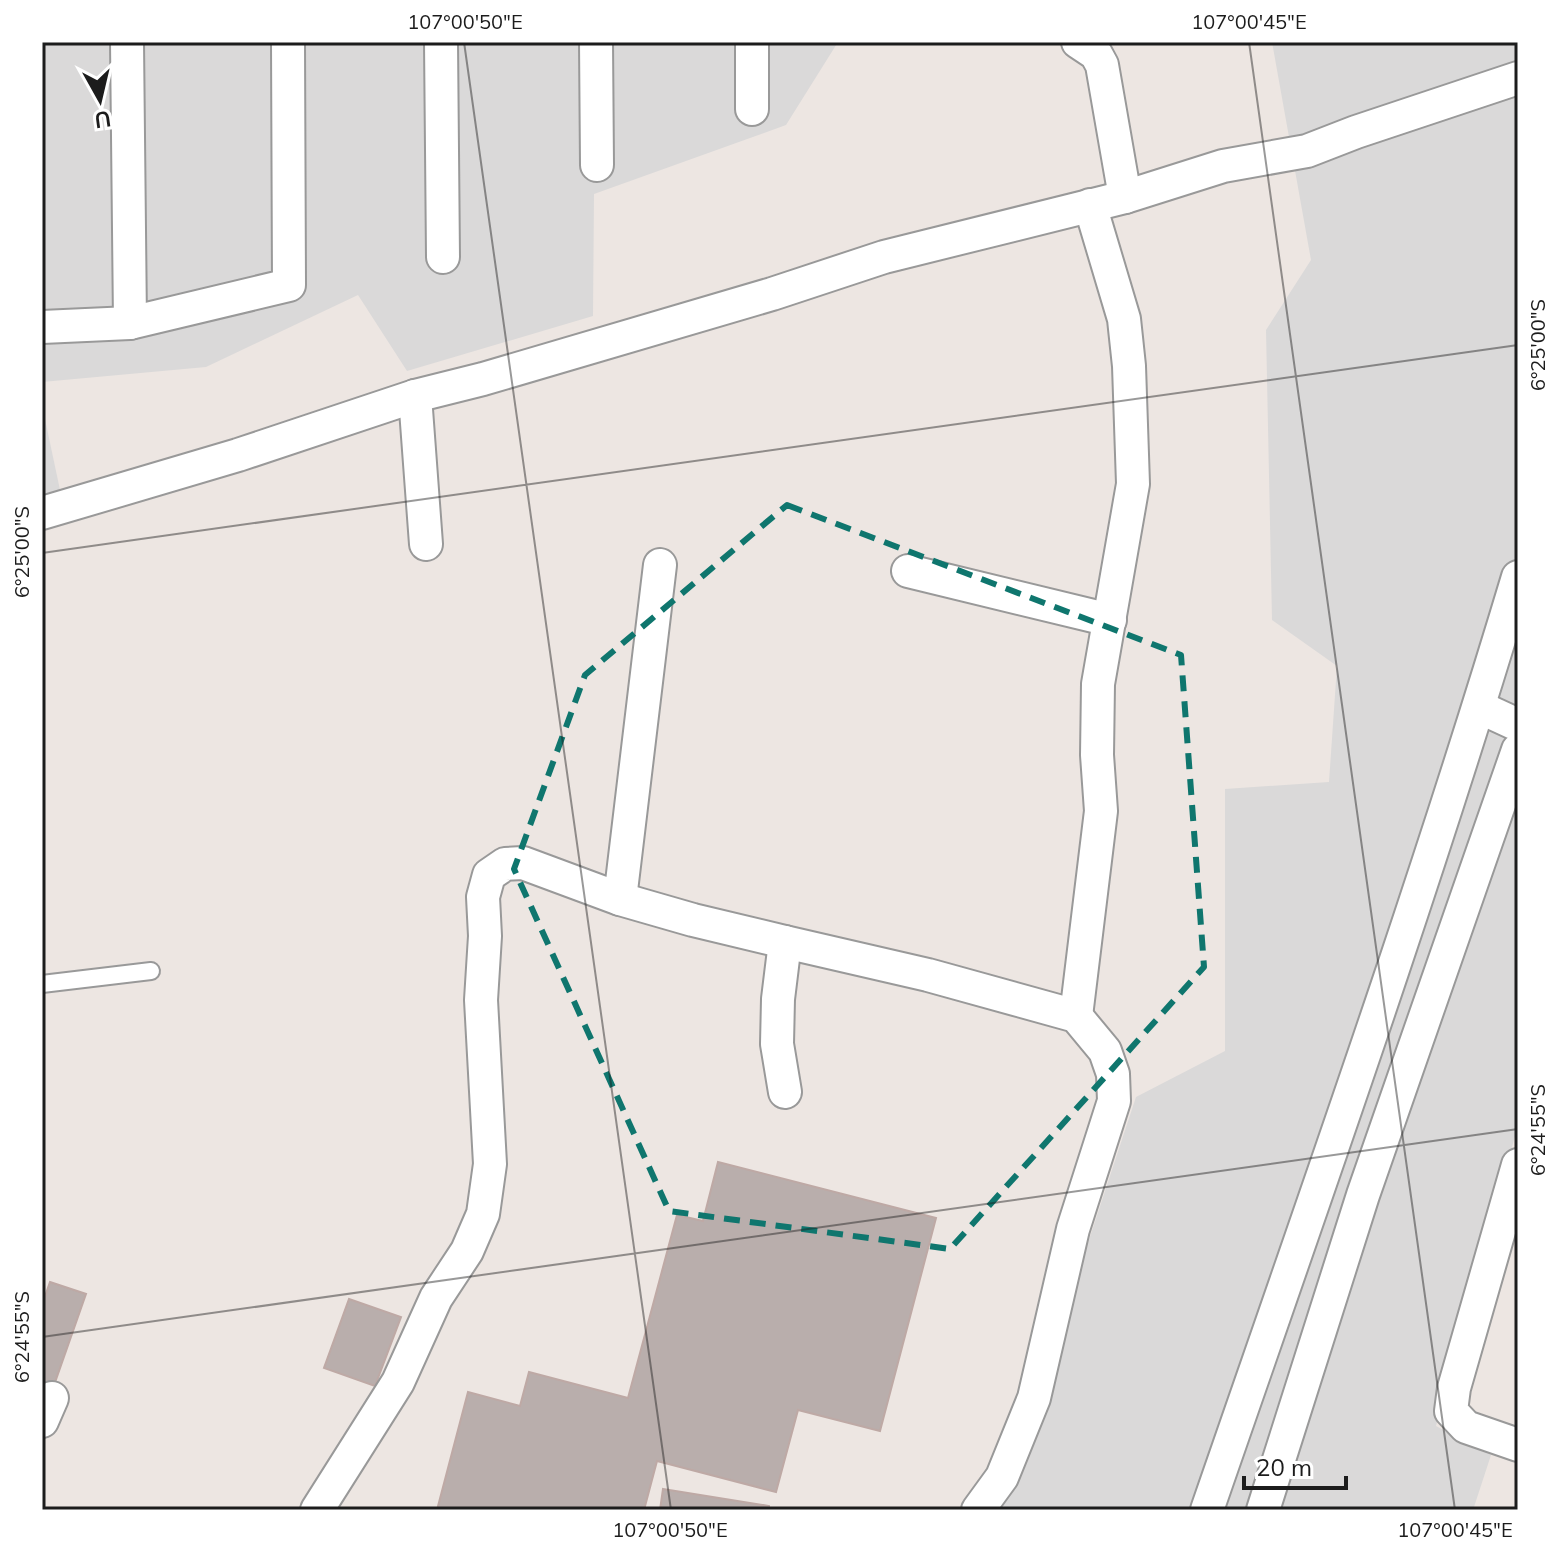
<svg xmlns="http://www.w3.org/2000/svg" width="1560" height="1552" font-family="Mulish,sans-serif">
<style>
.residential{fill:#dad9d9}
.building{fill:#b9aeac;stroke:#bea9a5;stroke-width:2}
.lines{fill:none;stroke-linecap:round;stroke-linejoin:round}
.service-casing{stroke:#999;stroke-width:20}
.minor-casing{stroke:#999;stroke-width:36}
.service{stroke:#fff;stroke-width:16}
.minor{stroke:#fff;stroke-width:32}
.marked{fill:none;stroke:#0f766e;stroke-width:6;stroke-dasharray:16 10;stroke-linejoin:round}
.ticks{fill:none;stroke:#1c1c1c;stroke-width:2;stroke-opacity:0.45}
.neatline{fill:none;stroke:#1c1c1c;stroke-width:3}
.ticks-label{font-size:20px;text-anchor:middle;fill:#1c1c1c}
</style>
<rect width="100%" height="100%" fill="#ede6e2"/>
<g class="residential">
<polygon points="42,42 838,42 786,125 594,194 593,316 407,371 358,295 206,367 42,382"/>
<polygon points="1272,42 1518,42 1518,1125 1436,1426 1491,1455 1474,1507 1485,1510 1000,1510 1136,1097 1225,1051 1225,789 1329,782 1337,666 1272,620 1266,330 1311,260"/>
<polygon points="42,405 60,490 42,494"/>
</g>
<g class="building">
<polygon points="718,1162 936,1218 880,1431 798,1410 776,1492 657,1461 644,1510 437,1510 468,1392 520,1406 529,1372 628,1398 677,1215 703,1221"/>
<polygon points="50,1282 86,1294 46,1408 42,1407 42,1305"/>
<polygon points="349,1299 401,1317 375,1386 324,1368"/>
<polygon points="663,1489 769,1506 769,1510 660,1510"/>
</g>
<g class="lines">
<g class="service-casing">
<polyline id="service" points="42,984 151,971"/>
</g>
<g class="minor-casing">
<g id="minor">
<polyline points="127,42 130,323"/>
<polyline points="441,42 443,257"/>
<polyline points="596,42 597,165"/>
<polyline points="752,42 752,109"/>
<polyline points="1078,42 1096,54 1102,65 1125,197"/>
<polyline points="42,327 130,323 289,285 288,42"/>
<polyline points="415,396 426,544"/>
<polyline points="42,513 238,455 415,396 483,379 772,294 884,257 1125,197 1223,166 1307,151 1356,132 1518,78"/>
<polyline points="908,571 1110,620"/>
<polyline points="1479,707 1518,725"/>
<polyline points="620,899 693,920 785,942"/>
<polyline points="1076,1016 1101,811 1097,755 1098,684 1133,484 1129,366 1124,319 1090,205"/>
<polyline points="785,1092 777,1044 778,999 785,942 928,975 1076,1016 1105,1051 1113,1074 1114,1101 1073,1229 1034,1398 1002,1477 978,1510"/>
<polyline points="1518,1165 1454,1388 1451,1411 1466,1427 1518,1445"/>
<polyline points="42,1421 52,1398"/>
<polyline points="317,1510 398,1382 436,1298 467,1251 483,1214 490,1164 481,1000 485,936 483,897 489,875 505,864 523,863 620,899 660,565"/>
<path d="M1207,1510C1314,1200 1424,891 1518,577"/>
<polyline points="1263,1510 1363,1195 1518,750"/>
</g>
</g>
<use href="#service" class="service"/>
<use href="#minor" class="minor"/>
</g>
<path class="marked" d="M787,505L1181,655L1204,967L950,1249L669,1211L514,869L585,675Z"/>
<path class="ticks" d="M464,42L671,1510M1249,42L1455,1510M42,553L1518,345M42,1337L1518,1129"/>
<rect width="1560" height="1552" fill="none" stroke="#ffffff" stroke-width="88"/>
<g transform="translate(100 100) rotate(172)" stroke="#ffffff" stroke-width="6" paint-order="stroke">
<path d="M0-6L14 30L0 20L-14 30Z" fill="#1c1c1c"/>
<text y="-12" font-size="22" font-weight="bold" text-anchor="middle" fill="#1c1c1c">U</text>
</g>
<path d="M1244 1476v12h102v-12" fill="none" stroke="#1c1c1c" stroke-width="4"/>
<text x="1256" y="1476" font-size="24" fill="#1c1c1c" stroke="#ffffff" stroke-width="6" paint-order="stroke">20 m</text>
<rect x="44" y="44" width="1472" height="1464" class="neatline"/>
<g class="ticks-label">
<text x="465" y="29">107°00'50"E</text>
<text x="1249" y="29">107°00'45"E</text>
<text transform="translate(1538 345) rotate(-90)" y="7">6°25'00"S</text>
<text transform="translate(22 552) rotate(-90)" y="7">6°25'00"S</text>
<text transform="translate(1538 1130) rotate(-90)" y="7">6°24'55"S</text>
<text transform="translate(22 1337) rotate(-90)" y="7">6°24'55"S</text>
<text x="670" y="1537">107°00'50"E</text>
<text x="1455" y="1537">107°00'45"E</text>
</g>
</svg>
